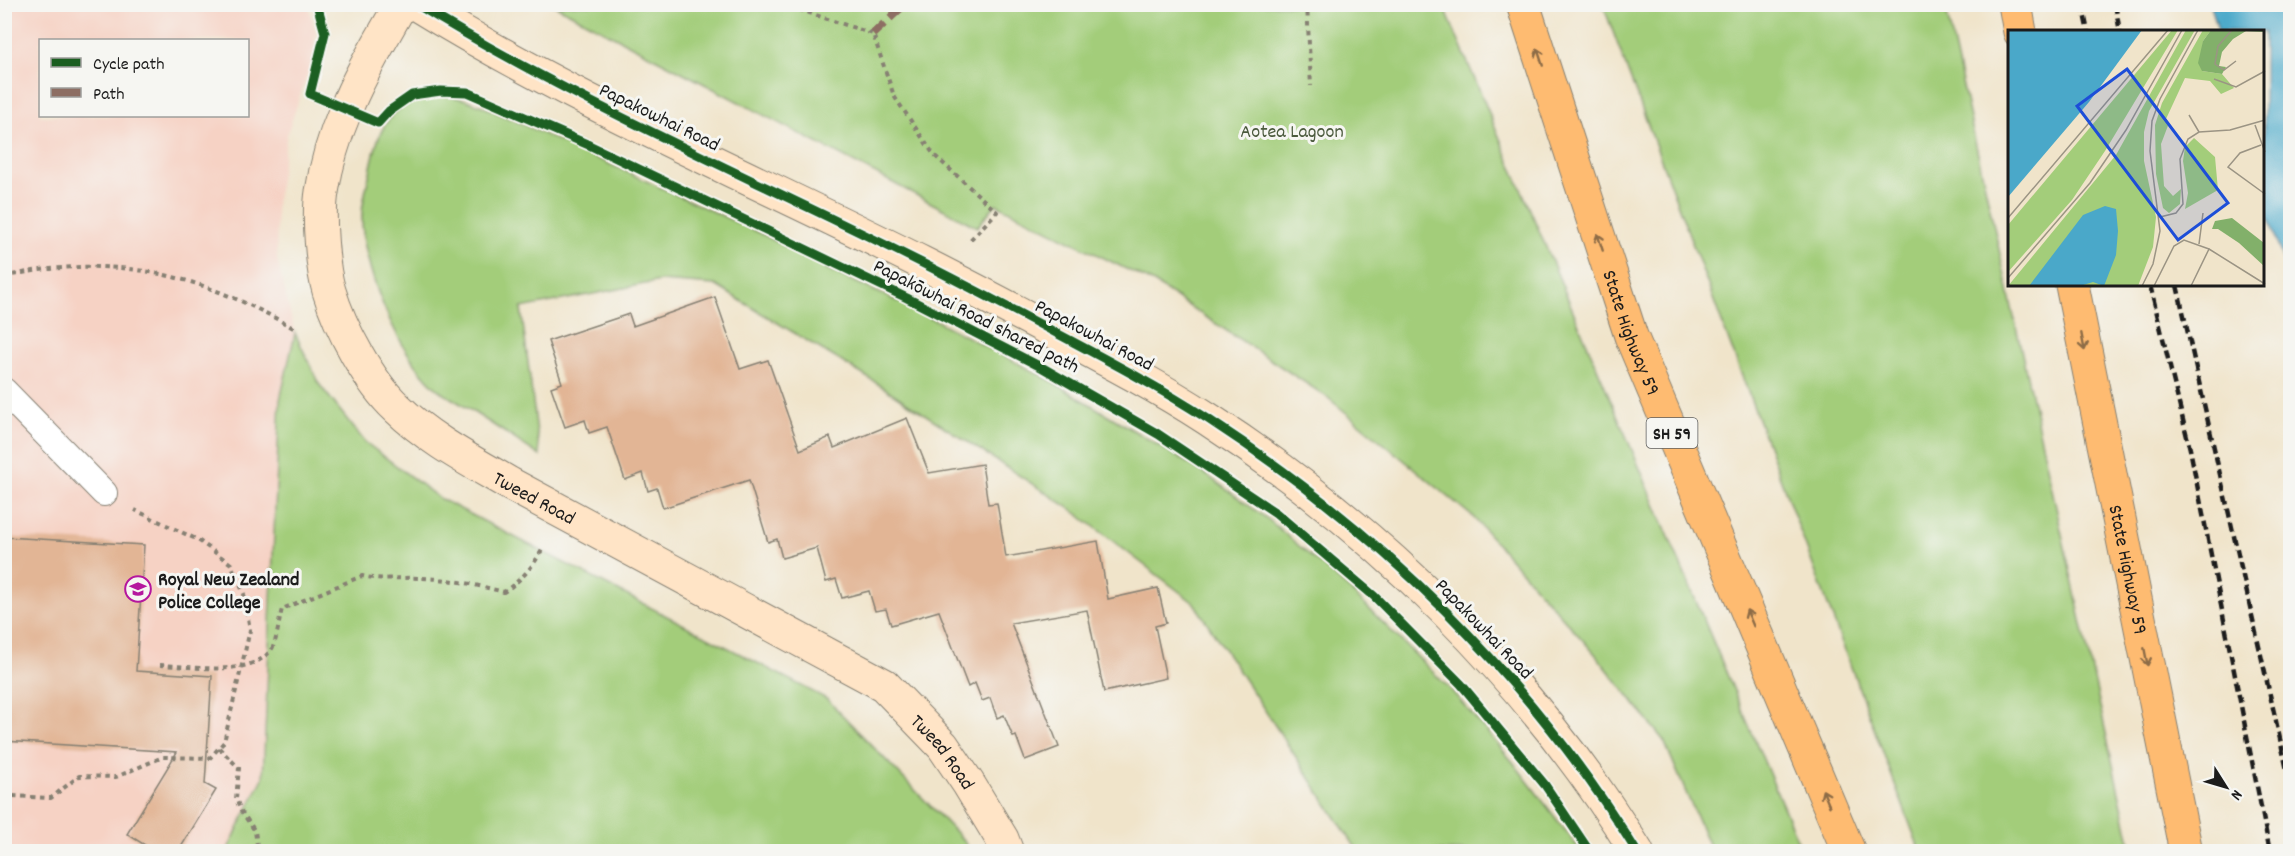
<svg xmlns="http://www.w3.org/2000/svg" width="2295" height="856" font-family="Dekko,sans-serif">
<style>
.built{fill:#f6d2c4;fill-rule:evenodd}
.green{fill:#a3cd7a;stroke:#60744b;stroke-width:1.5}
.water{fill:#4aa8c9;stroke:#336272;stroke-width:1.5}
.building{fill:#e2b595}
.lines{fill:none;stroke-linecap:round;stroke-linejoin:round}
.lane-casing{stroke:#868073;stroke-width:28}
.secondary-casing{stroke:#868073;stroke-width:35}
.primary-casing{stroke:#868073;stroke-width:35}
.path{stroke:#868073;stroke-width:4;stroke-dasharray:4.5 4.5;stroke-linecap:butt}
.lane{stroke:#fff;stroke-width:26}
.secondary{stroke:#ffe4c6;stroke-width:33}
.primary{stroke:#febb71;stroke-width:33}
.rail{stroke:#1c1c1c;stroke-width:4.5;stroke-dasharray:9 4.5;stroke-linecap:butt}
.quiet{stroke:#8d6e63;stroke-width:8;stroke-dasharray:15 8;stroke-linecap:butt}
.cycleway-casing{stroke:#f6f6f2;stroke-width:13}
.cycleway{stroke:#1b5e20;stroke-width:9}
.oneway{stroke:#8d6c46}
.labels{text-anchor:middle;stroke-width:6;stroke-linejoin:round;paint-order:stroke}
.shield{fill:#f6f6f2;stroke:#5d5d5c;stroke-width:1.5}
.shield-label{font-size:18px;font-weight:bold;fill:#1c1c1c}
.street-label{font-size:20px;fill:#1c1c1c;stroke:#f6f6f2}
.park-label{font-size:20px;fill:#4b5a3d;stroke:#f6f6f2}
.poi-label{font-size:20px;font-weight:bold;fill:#1c1c1c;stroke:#f6f6f2;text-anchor:start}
.inset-road{fill:none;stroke:#9b9484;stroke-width:1.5}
.view{fill:#1d4ed8;fill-opacity:0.15;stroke:#1d4ed8;stroke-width:3}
.inset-edge{fill:none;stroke:#1c1c1c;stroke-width:3}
</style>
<rect width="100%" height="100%" fill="#f6f6f2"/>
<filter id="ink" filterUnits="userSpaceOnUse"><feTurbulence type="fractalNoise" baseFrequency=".0167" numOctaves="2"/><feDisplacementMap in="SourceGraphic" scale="12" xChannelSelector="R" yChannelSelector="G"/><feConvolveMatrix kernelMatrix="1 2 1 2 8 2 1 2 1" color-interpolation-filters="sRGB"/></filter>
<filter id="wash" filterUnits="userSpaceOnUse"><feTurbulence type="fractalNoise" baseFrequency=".008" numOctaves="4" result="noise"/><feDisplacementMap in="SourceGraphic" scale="24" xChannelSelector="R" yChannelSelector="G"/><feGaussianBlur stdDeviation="1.35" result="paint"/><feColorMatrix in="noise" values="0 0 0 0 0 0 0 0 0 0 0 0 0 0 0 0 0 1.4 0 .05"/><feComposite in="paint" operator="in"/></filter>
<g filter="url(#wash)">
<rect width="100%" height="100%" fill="#f0e4ca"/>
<path class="built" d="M5,5H308L316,33L312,61L287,134L276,205L277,259L295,333L280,400L263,778L227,851L5,852ZM40,40H248V116H40Z"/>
<g class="green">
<polygon points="554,5 1446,5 1448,16 1802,851 1711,851 1664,741 1596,655 1473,517 1327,397 1154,283 996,204 977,227"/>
<polygon points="1603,5 1945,5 2132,851 1920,851"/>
<path d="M443,95L463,99L480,105L762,234L831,271L908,306L1048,379L1201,471L1269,520L1349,589L1451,690L1513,762L1581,851H1358L1194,603L1071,509L875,382L715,285L660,281L521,308L540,456C515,439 489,422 464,406C454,399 442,394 434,386C397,352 360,263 362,213C363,199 367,185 370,172C380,122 389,103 443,95Z"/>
<polygon points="295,333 319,384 365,442 439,498 827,699 965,842 968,851 227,851 263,778 280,400"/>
</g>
<polygon class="water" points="2211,5 2290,5 2290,281 2264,204 2264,32 2218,31"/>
<g id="blocks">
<g class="building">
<polygon points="715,297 740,369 768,360 800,450 830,437 834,448 907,418 929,473 982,464 988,504 997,503 1006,557 1098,541 1108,599 1158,588 1166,623 1155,626 1166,678 1104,692 1087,610 1011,623 1059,747 1025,760 1016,736 1013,737 1004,715 997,718 990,698 982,701 975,683 968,687 939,611 891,625 886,609 875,611 869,591 842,598 836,579 826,582 817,548 782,558 777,539 768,542 749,480 663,508 657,488 648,491 643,473 625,480 607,427 589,433 585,420 565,427 551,387 562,383 548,341 629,314 633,326"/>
<polygon points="4,537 144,545 136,671 212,676 205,784 216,790 178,852 156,852 127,834 177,752 4,741"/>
</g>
</g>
</g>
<g filter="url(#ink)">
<use href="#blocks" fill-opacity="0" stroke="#868073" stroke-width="1.5"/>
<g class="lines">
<g class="lane-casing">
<polyline id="lane" points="4,391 104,493"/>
</g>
<g class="secondary-casing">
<g id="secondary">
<path id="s1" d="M401,4C382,39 360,73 346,109C335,135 326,164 322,192C318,216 322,268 329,291C340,328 369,382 397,408C430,440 471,461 510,484L884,685L943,746L968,783L1002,839L1007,852"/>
<path d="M416,4C578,104 753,178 922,263C958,281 994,300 1030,319C1090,351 1151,382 1208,419C1379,530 1529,677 1637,852"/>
</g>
</g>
<g class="primary-casing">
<g id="primary">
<path id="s2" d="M1523,4L1631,336L1849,852"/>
<polyline points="2015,4 2020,32"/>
<path id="s3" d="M2072,285L2186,852"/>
</g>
</g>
<g class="path">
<polyline points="782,4 873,34 894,96 934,155 997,212 970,240"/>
<polyline points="1307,4 1311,86"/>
<path d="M4,276C20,274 35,270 50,269C145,259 216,284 297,330"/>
<path d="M160,665C190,666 251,678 271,650C277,643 279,619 282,609L362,576C381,581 400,577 419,578C449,578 476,585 504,592C522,579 533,567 543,548"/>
<polyline points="219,748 239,768 236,799 241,811 255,831 258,852"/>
<polyline points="13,796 51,798 79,776 116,777 163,757 210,758 224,742 250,630 244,594 231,564 198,540 135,510"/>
</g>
<use href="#lane" class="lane"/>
<use href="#secondary" class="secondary"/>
<use href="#primary" class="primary"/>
<g class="rail">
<polyline points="2082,4 2088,32"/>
<polyline points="2115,4 2120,32"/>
<polyline points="2150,285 2190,449 2270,852"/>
<polyline points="2177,285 2290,783"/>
</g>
<polyline class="quiet" points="873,34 905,4"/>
<g class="cycleway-casing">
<g id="cycleway">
<polyline points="317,4 325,33 310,94 378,123 389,111 412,95 441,91 467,92 589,145 907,298 1043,368 1158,434 1276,513 1374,596 1461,684 1545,785 1590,852"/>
<path d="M416,4C578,104 753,178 922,263C958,281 994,300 1030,319C1090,351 1151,382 1208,419C1379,530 1529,677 1637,852"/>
</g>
</g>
<use href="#cycleway" class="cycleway"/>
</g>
<defs><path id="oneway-shaft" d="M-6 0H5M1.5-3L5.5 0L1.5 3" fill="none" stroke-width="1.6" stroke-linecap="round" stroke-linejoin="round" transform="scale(1.5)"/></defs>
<g class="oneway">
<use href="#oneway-shaft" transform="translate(1540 57) rotate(-108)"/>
<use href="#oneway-shaft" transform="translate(1600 242) rotate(-108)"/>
<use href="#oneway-shaft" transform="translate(2083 342) rotate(79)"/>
<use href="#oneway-shaft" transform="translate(1750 618) rotate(-113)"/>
<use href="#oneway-shaft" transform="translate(2146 657) rotate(79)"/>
<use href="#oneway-shaft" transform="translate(1826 798) rotate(-113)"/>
</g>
</g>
<defs>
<g id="university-ring" transform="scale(1.35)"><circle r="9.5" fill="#f6f6f2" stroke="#b5179e" stroke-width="1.5"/><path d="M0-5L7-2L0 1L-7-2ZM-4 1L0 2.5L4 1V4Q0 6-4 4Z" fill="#b5179e"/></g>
</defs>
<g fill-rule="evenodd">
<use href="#university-ring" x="138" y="589"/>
</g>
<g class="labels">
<rect class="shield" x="1646.5" y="418" width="51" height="30" rx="4.5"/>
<g class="shield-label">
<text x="1672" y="439">SH 59</text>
</g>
<g class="street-label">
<text transform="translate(660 116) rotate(26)" y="7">Papakowhai Road</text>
<text transform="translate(977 315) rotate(27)" y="7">Papakōwhai Road shared path</text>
<text dy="7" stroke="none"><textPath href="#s2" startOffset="346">State Highway 59</textPath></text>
<text transform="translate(1095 334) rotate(28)" y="7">Papakowhai Road</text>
<text dy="7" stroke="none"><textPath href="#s1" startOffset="606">Tweed Road</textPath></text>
<text dy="7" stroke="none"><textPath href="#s3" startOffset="290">State Highway 59</textPath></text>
<text transform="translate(1485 628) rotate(46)" y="7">Papakowhai Road</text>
<text dy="7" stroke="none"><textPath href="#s1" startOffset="1092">Tweed Road</textPath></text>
</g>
<g class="park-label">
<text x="1292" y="137">Aotea Lagoon</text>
</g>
<g class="poi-label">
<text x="158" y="585">Royal New Zealand<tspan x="158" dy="23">Police College</tspan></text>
</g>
</g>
<g transform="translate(2008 30)">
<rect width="256" height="256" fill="#f0e4ca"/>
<path d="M164,0H170L97,121L64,170L0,242V195ZM178,0H187L141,81L136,102V131L148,187L145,217L130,256H0L108,125ZM195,0H203L195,11L194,41L214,44L226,58L213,64L202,51L177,48L158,89L161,93L153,114L156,156L165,166L173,159L172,174L161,183L155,178L148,144L147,95L154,73ZM186,108L207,127L210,160L177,179L180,163L175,131L177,117Z" fill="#a3cd7a"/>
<path d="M203,0H256V2L238,1L225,9L214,22L211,36L218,37L214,44L194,41L190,33L195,11ZM224,188L256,213V236L231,213L210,199H204L207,191Z" fill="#82b06a"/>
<path d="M0,0H134L81,72L0,167ZM97,176L108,179L110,201L108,225L96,256L85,252L72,256H21L75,185Z" fill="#4aa8c9"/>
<path class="inset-road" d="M224,0L210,16L207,34L216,40L228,31M206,49L228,57L257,41M181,85L191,102M247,95L257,122M253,115L232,123L220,137L257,164M152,187L168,183L175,174L172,129L180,109L191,102L222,100L257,90M0,188L160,0M191,214L195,183M201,219L257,254M0,248L82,153L118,100L174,0M134,256L145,234L152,201L142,121L144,91L152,69L190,0M146,256L166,216L176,210L201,219L183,256"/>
<path class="view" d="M119,39L220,173L170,210L69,76Z"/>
<rect width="256" height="256" class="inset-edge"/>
</g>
<rect width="2295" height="856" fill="none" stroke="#f6f6f2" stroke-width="24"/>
<rect x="39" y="39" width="210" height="78" fill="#f6f6f2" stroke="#9f9f9c" stroke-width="1.5"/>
<rect x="51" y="58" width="30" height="9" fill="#1b5e20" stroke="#9f9f9c" stroke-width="1.5"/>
<text x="93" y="69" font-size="18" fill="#1c1c1c">Cycle path</text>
<rect x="51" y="88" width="30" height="9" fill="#8d6e63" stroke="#9f9f9c" stroke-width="1.5"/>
<text x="93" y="99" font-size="18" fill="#1c1c1c">Path</text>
<g transform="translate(2226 787) rotate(127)" stroke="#f6f6f2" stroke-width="4.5" paint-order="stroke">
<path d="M0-4.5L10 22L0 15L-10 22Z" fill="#1c1c1c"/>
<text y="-9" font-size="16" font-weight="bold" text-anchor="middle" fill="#1c1c1c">N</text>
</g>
</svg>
